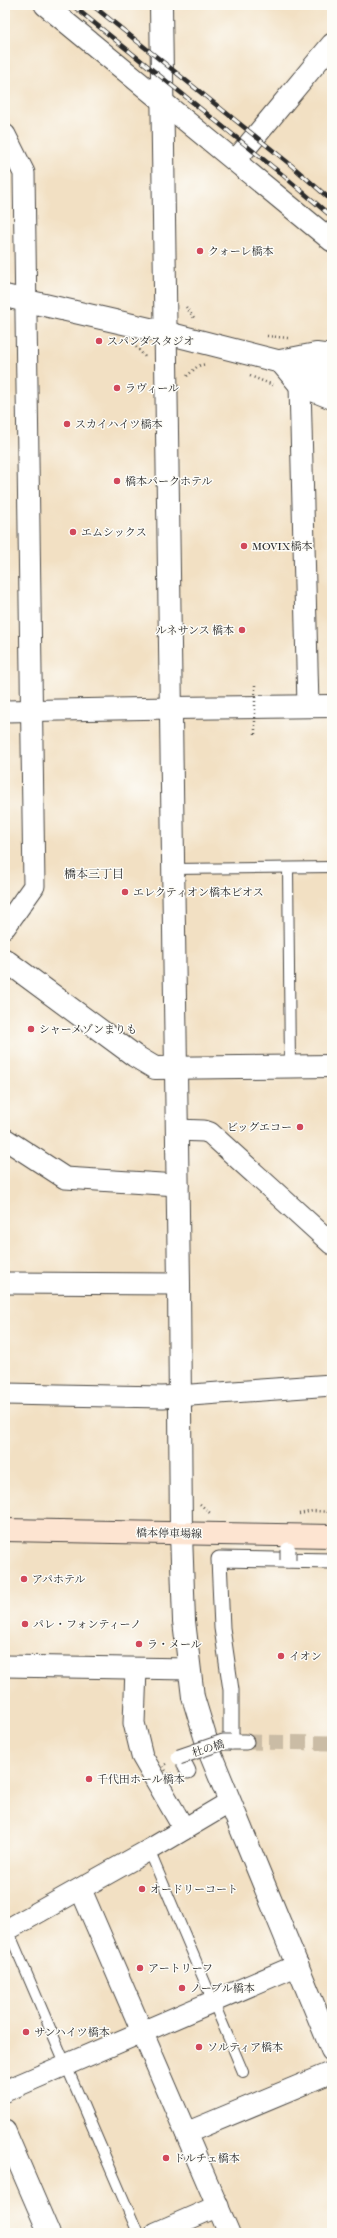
<svg xmlns="http://www.w3.org/2000/svg" width="337" height="2238" font-family="'IM FELL French Canon','Noto Serif JP',serif">
<style>
.lines{fill:none;stroke-linecap:round;stroke-linejoin:round}
.pedestrian-tunnel{stroke:#cabca5;stroke-width:15;stroke-dasharray:15 8;stroke-linecap:butt}
.service-casing{stroke:#494642;stroke-width:12}
.pedestrian-casing{stroke:#494642;stroke-width:17}
.minor-casing{stroke:#494642;stroke-width:23}
.tertiary-casing{stroke:#494642;stroke-width:24}
.secondary-casing{stroke:#494642;stroke-width:24}
.path{stroke:#494642;stroke-width:2.5;stroke-dasharray:1 3;stroke-linecap:butt}
.service{stroke:#fff;stroke-width:10}
.pedestrian{stroke:#fff;stroke-width:15}
.minor{stroke:#fff;stroke-width:21}
.tertiary{stroke:#fff;stroke-width:22}
.secondary{stroke:#fde4d1;stroke-width:22}
.rail-casing{stroke:#2b2b2b;stroke-width:4.5}
.rail{stroke:#fdfcf7;stroke-width:3;stroke-dasharray:9;stroke-linecap:butt}
.pedestrian-bridge-casing{stroke:#494642;stroke-width:17;stroke-linecap:butt}
.path-bridge{stroke:#494642;stroke-width:2.5;stroke-dasharray:1 3;stroke-linecap:butt}
.pedestrian-bridge{stroke:#fff;stroke-width:15}
.poi-dot{fill:#d1495b;stroke:#fdfcf7;stroke-width:1.5}
.labels{text-anchor:middle;stroke-width:3;stroke-linejoin:round;paint-order:stroke}
.poi-label{font-size:11px;fill:#2b2b2b;stroke:#fdfcf7;text-anchor:start}
.street-label{font-size:11px;fill:#2b2b2b;stroke:#fdfcf7}
.neighbourhood-label{font-size:12px;fill:#2b2b2b;stroke:#fdfcf7}
</style>
<rect width="100%" height="100%" fill="#fdfcf7"/>
<filter id="ink" filterUnits="userSpaceOnUse"><feTurbulence type="fractalNoise" baseFrequency=".025" numOctaves="2"/><feDisplacementMap in="SourceGraphic" scale="8" xChannelSelector="R" yChannelSelector="G"/><feConvolveMatrix kernelMatrix="1 2 1 2 8 2 1 2 1" color-interpolation-filters="sRGB"/></filter>
<filter id="wash" filterUnits="userSpaceOnUse"><feTurbulence type="fractalNoise" baseFrequency=".012" numOctaves="4" result="noise"/><feDisplacementMap in="SourceGraphic" scale="16" xChannelSelector="R" yChannelSelector="G"/><feGaussianBlur stdDeviation="0.9" result="paint"/><feColorMatrix in="noise" values="0 0 0 0 0 0 0 0 0 0 0 0 0 0 0 0 0 1.4 0 .05"/><feComposite in="paint" operator="in"/></filter>
<g filter="url(#wash)">
<rect width="100%" height="100%" fill="#f2e0c3"/>
</g>
<g filter="url(#ink)">
<g class="lines">
<polyline class="pedestrian-tunnel" points="246,1742 332,1743"/>
<g class="service-casing">
<g id="service">
<polyline points="288,868 290,1066"/>
<polyline points="173,869 332,867"/>
<polyline points="149,1850 243,2072"/>
<polyline points="8,1930 138,2233"/>
</g>
</g>
<g class="pedestrian-casing">
<g id="pedestrian">
<polyline points="246,1742 231,1742 231,1690 222,1628 219,1559 332,1561"/>
<polyline points="185,1765 188,1771"/>
</g>
</g>
<g class="minor-casing">
<g id="minor">
<polyline points="45,5 332,241"/>
<polyline points="5,135 24,173 34,886 5,927"/>
<polyline points="235,161 332,44"/>
<polyline points="300,385 308,706"/>
<polyline points="5,711 171,708"/>
<polyline points="177,1130 204,1131 210,1133 332,1244"/>
<polyline points="5,1139 65,1178 178,1185"/>
<polyline points="5,1283 179,1284"/>
<polyline points="5,1394 163,1397 332,1385"/>
<polyline points="5,1666 189,1669"/>
<polyline points="136,1669 134,1723 142,1756 184,1829"/>
<polyline points="81,1890 229,2233"/>
<polyline points="5,1931 149,1850 230,1802"/>
<polyline points="5,2091 298,1965"/>
<polyline points="5,2131 49,2233"/>
<polyline points="186,2133 332,2072"/>
<polyline points="156,2233 218,2206"/>
</g>
</g>
<g class="tertiary-casing">
<g id="tertiary">
<polyline points="161,5 179,1284 181,1533 184,1621 193,1697 210,1753 332,2050"/>
<polyline points="5,296 167,333 332,375"/>
<polyline points="332,356 316,354 280,361 300,385 332,398"/>
<polyline points="171,708 332,706"/>
<polyline points="5,960 135,1056 155,1068 332,1066"/>
</g>
</g>
<g class="secondary-casing">
<polyline id="secondary" points="5,1530 332,1536"/>
</g>
<g class="path">
<polyline points="186,307 195,319"/>
<polyline points="267,336 288,338"/>
<polyline points="136,347 146,358"/>
<polyline points="187,376 198,366 206,364"/>
<polyline points="250,376 273,385"/>
<polyline points="200,1504 210,1513"/>
<polyline points="299,1514 313,1511 332,1512"/>
</g>
<use href="#service" class="service"/>
<use href="#pedestrian" class="pedestrian"/>
<use href="#minor" class="minor"/>
<use href="#tertiary" class="tertiary"/>
<use href="#secondary" class="secondary"/>
<g class="rail-casing">
<g id="rail">
<polyline points="72,5 284,176 332,217"/>
<polyline points="92,5 291,165 332,201"/>
</g>
</g>
<use href="#rail" class="rail"/>
<g class="pedestrian-bridge-casing">
<g id="pedestrian-bridge">
<polyline points="288,1560 288,1550"/>
<polyline points="179,1757 223,1742 231,1742"/>
</g>
</g>
<g class="path-bridge">
<polyline points="255,685 255,735"/>
<polyline points="166,1764 163,1766 169,1776 173,1773"/>
</g>
<use href="#pedestrian-bridge" class="pedestrian-bridge"/>
</g>
</g>
<g class="poi-dot">
<circle cx="200" cy="251" r="4"/>
<circle cx="99" cy="341" r="4"/>
<circle cx="117" cy="388" r="4"/>
<circle cx="67" cy="424" r="4"/>
<circle cx="117" cy="481" r="4"/>
<circle cx="73" cy="532" r="4"/>
<circle cx="244" cy="546" r="4"/>
<circle cx="242" cy="630" r="4"/>
<circle cx="125" cy="892" r="4"/>
<circle cx="31" cy="1029" r="4"/>
<circle cx="300" cy="1127" r="4"/>
<circle cx="24" cy="1579" r="4"/>
<circle cx="25" cy="1624" r="4"/>
<circle cx="139" cy="1644" r="4"/>
<circle cx="281" cy="1656" r="4"/>
<circle cx="89" cy="1779" r="4"/>
<circle cx="142" cy="1889" r="4"/>
<circle cx="140" cy="1968" r="4"/>
<circle cx="182" cy="1988" r="4"/>
<circle cx="26" cy="2032" r="4"/>
<circle cx="199" cy="2047" r="4"/>
<circle cx="166" cy="2158" r="4"/>
</g>
<g class="labels">
<g class="poi-label">
<text x="208" y="255">クォーレ橋本</text>
<text x="107" y="345">スパンダスタジオ</text>
<text x="125" y="392">ラヴィール</text>
<text x="75" y="428">スカイハイツ橋本</text>
<text x="125" y="485">橋本パークホテル</text>
<text x="81" y="536">エムシックス</text>
<text x="252" y="550">MOVIX橋本</text>
<text x="234" y="634" text-anchor="end">ルネサンス 橋本</text>
<text x="133" y="896">エレクティオン橋本ビオス</text>
<text x="39" y="1033">シャーメゾンまりも</text>
<text x="292" y="1131" text-anchor="end">ビッグエコー</text>
<text x="32" y="1583">アパホテル</text>
<text x="33" y="1628">パレ・フォンティーノ</text>
<text x="147" y="1648">ラ・メール</text>
<text x="289" y="1660">イオン</text>
<text x="97" y="1783">千代田ホール橋本</text>
<text x="150" y="1893">オードリーコート</text>
<text x="148" y="1972">アートリーフ</text>
<text x="190" y="1992">ノーブル橋本</text>
<text x="34" y="2036">サンハイツ橋本</text>
<text x="207" y="2051">ソルティア橋本</text>
<text x="174" y="2162">ドルチェ橋本</text>
</g>
<g class="street-label">
<text transform="translate(169 1533) rotate(1)" y="4">橋本停車場線</text>
<text transform="translate(208 1748) rotate(-17)" y="4">杜の橋</text>
</g>
<g class="neighbourhood-label">
<text x="94" y="878">橋本三丁目</text>
</g>
</g>
<rect width="337" height="2238" fill="none" stroke="#fdfcf7" stroke-width="20"/>
</svg>
